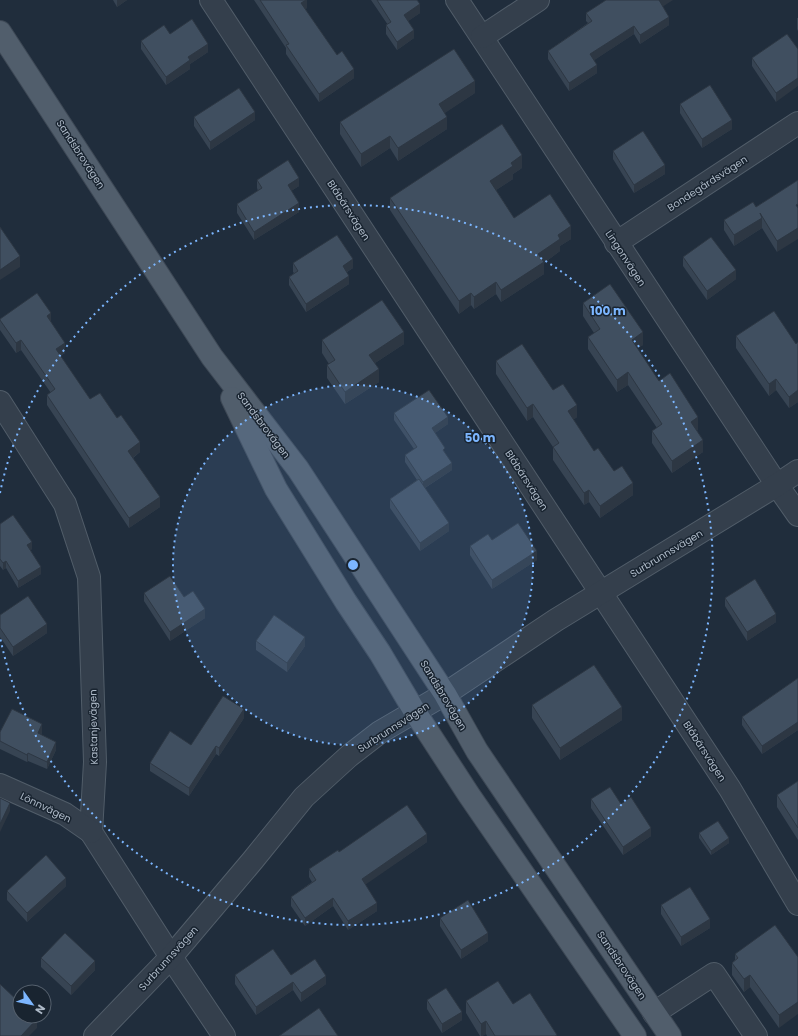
<svg xmlns="http://www.w3.org/2000/svg" width="798" height="1036" font-family="Poppins,sans-serif">
<style>
.lines{fill:none;stroke-linecap:round;stroke-linejoin:round}
.minor-casing{stroke:#515d69;stroke-width:24}
.major-casing{stroke:#3d4855;stroke-width:24}
.minor{stroke:#343f4c;stroke-width:22}
.major{stroke:#515e6c;stroke-width:22}
.wall{fill:#374453}
.shaded-wall{fill:#2d3743}
.building{fill:#404f60;stroke:#2d3743}
.ring{fill:none;stroke:#7cb6ff;stroke-width:2;stroke-dasharray:2 4}
.labels{text-anchor:middle;stroke-width:3;stroke-linejoin:round;paint-order:stroke}
.street-label{font-size:10px;fill:#aebac8;stroke:#192430}
.centre{fill:#7cb6ff;stroke:#192430;stroke-width:2}
.ring-label{font-size:12px;text-anchor:middle;font-weight:bold;fill:#7cb6ff;stroke:#192430;stroke-width:3;stroke-linejoin:round;paint-order:stroke}
</style>
<rect width="100%" height="100%" fill="#202d3c"/>
<g class="lines">
<g class="minor-casing">
<g id="minor">
<polyline points="211,0 730,789 798,904"/>
<polyline points="457,0 777,485 798,515"/>
<polyline points="482,37 538,0"/>
<polyline points="616,243 798,123"/>
<polyline points="0,402 65,504 89,577 95,762 91,832 171,957 224,1036"/>
<polyline points="0,785 65,814 91,832"/>
<polyline points="654,1013 714,974 756,1036"/>
<polyline points="95,1036 171,957 253,860 304,797 349,756 380,732 445,694 556,620 777,485 798,471"/>
</g>
</g>
<g class="major-casing">
<g id="major">
<polyline points="0,32 212,357 298,469 445,694 477,751 670,1036"/>
<polyline points="232,398 276,489 346,602 380,653 415,712 469,795 635,1036"/>
</g>
</g>
<use href="#minor" class="minor"/>
<use href="#major" class="major"/>
</g>
<g class="wall">
<polygon points="113,0 127,0 117,7"/>
<polygon points="254,0 307,0 307,8 305,9 337,55 354,78 319,102 286,54 286,48"/>
<polygon points="371,0 417,0 420,13 408,21 414,38 397,50 386,34 386,25 388,25"/>
<polygon points="663,6 669,25 640,44 634,34 594,60 597,73 569,91 548,59 548,51 588,23 586,21 586,13"/>
<polygon points="797,18 798,18 798,31 797,29"/>
<polygon points="170,34 208,52 190,64 190,69 166,85 141,49 141,41"/>
<polygon points="787,34 776,102 752,66 752,58"/>
<polygon points="475,93 444,113 447,129 398,161 390,148 361,167 340,134 340,122"/>
<polygon points="680,104 732,129 702,148 680,113"/>
<polygon points="194,117 255,120 210,150 194,126"/>
<polygon points="613,151 665,174 634,193 613,159"/>
<polygon points="522,168 513,174 513,179 496,190 514,218 571,239 560,246 560,251 544,263 544,274 501,302 496,294 474,309 471,305 459,314 390,210 390,198"/>
<polygon points="257,180 299,186 291,191 299,212 254,240 237,213 237,204 258,191 257,188"/>
<polygon points="798,180 777,252 762,228 734,246 724,230 724,220 756,207"/>
<polygon points="683,257 736,279 707,300 683,266"/>
<polygon points="293,263 353,268 347,272 349,284 306,312 289,285 289,277 294,273 293,272"/>
<polygon points="583,303 643,345 637,348 659,381 698,430 697,430 703,452 672,473 652,443 652,431 657,428 628,385 617,392 588,349 588,337 594,333 583,316"/>
<polygon points="0,319 51,323 65,353 60,356 90,399 140,452 133,458 160,507 129,528 47,405 47,395 51,393 21,350 16,353 0,330"/>
<polygon points="736,336 796,344 798,342 798,402 789,408 776,390 769,396 736,348"/>
<polygon points="322,340 404,344 375,363 379,382 345,404 327,378 327,365 329,364 322,353"/>
<polygon points="496,361 553,390 577,417 573,420 594,451 614,471 633,495 600,518 589,502 584,505 553,460 553,447 533,417 527,421 496,374"/>
<polygon points="394,413 448,424 435,433 445,453 452,470 425,488 449,531 420,551 390,508 390,499 417,480 405,462 405,455 414,449 394,420"/>
<polygon points="0,524 32,549 30,550 41,574 18,588 6,568 3,570 0,566"/>
<polygon points="492,540 537,560 492,589 470,555 470,546"/>
<polygon points="144,593 184,597 205,618 170,641 144,601"/>
<polygon points="725,598 776,622 747,641 725,606"/>
<polygon points="0,615 47,633 13,656 0,637"/>
<polygon points="256,641 305,646 287,672 256,650"/>
<polygon points="798,678 798,730 762,754 742,725 742,717"/>
<polygon points="532,705 622,720 560,760 532,718"/>
<polygon points="244,718 219,756 216,754 189,796 150,771 150,763 191,745"/>
<polygon points="0,732 42,732 41,735 56,750 47,769 28,761 27,762 0,749"/>
<polygon points="798,781 798,840 777,807 777,795"/>
<polygon points="591,799 621,804 651,836 623,855 591,808"/>
<polygon points="699,833 729,843 711,855 699,838"/>
<polygon points="427,842 365,884 377,911 348,930 333,906 305,926 291,906 291,897 312,882 309,877 309,869 339,852"/>
<polygon points="66,886 27,922 7,900 7,891"/>
<polygon points="661,905 710,928 681,946 661,914"/>
<polygon points="440,918 488,941 461,959 440,926"/>
<polygon points="735,954 798,957 779,1028 750,987 744,992 732,975 732,963 735,960"/>
<polygon points="41,958 95,970 71,995 41,967"/>
<polygon points="235,975 291,975 326,984 301,1002 293,990 256,1015 235,984"/>
<polygon points="427,1000 462,1020 442,1033 427,1009"/>
<polygon points="466,1001 513,1004 557,1036 487,1036 486,1034 482,1036 480,1036 466,1013"/>
</g>
<g class="shaded-wall">
<polygon points="117,0 127,0 117,7"/>
<polygon points="306,0 307,0 307,8 301,12 301,3"/>
<polygon points="659,0 673,0 659,9"/>
<polygon points="420,4 420,13 404,24 404,15"/>
<polygon points="669,17 669,25 640,44 640,35"/>
<polygon points="634,26 634,34 590,63 590,54"/>
<polygon points="414,30 414,38 397,50 397,42"/>
<polygon points="208,44 208,52 190,64 190,69 166,85 166,77 188,57"/>
<polygon points="597,65 597,73 569,91 569,83"/>
<polygon points="354,69 354,78 319,102 319,94"/>
<polygon points="798,78 798,86 776,102 776,93"/>
<polygon points="475,81 475,93 439,117 439,104"/>
<polygon points="255,112 255,120 210,150 210,142"/>
<polygon points="447,117 447,129 398,161 398,148"/>
<polygon points="732,120 732,129 702,148 702,139"/>
<polygon points="390,136 390,148 361,167 361,154"/>
<polygon points="522,155 522,168 513,174 513,179 490,194 490,181 511,163"/>
<polygon points="665,165 665,174 634,193 634,185"/>
<polygon points="299,178 299,186 288,193 288,185"/>
<polygon points="299,203 299,212 254,240 254,232"/>
<polygon points="762,218 762,228 734,246 734,235"/>
<polygon points="571,226 571,239 560,246 560,251 544,263 544,274 501,302 501,290 558,235"/>
<polygon points="798,228 798,239 777,252 777,241"/>
<polygon points="20,256 20,267 0,280 0,270"/>
<polygon points="353,259 353,268 343,274 343,266"/>
<polygon points="736,270 736,279 707,300 707,291"/>
<polygon points="349,276 349,284 306,312 306,304"/>
<polygon points="496,282 496,294 474,309 474,297"/>
<polygon points="471,293 471,305 459,314 459,301"/>
<polygon points="51,313 51,323 47,316"/>
<polygon points="404,332 404,344 369,367 369,355"/>
<polygon points="643,332 643,345 632,352 632,340"/>
<polygon points="21,340 21,350 16,353 16,343"/>
<polygon points="65,343 65,353 56,359 56,349"/>
<polygon points="379,369 379,382 345,404 345,392"/>
<polygon points="628,372 628,385 617,392 617,380"/>
<polygon points="776,379 776,390 769,396 769,384"/>
<polygon points="798,390 798,402 789,408 789,397"/>
<polygon points="533,404 533,417 527,421 527,408"/>
<polygon points="577,405 577,417 568,424 568,411"/>
<polygon points="448,417 448,424 432,435 432,428"/>
<polygon points="698,417 698,430 691,434 691,422"/>
<polygon points="703,440 703,452 672,473 672,461"/>
<polygon points="140,442 140,452 128,461 128,451"/>
<polygon points="452,463 452,470 423,489 423,482"/>
<polygon points="633,483 633,495 600,518 600,506"/>
<polygon points="589,490 589,502 584,505 584,493"/>
<polygon points="160,497 160,507 129,528 129,518"/>
<polygon points="449,523 449,531 420,551 420,543"/>
<polygon points="32,542 32,549 27,553 27,545"/>
<polygon points="537,551 537,560 492,589 492,580"/>
<polygon points="6,561 6,568 3,570 3,563"/>
<polygon points="41,567 41,574 18,588 18,581"/>
<polygon points="205,609 205,618 170,641 170,632"/>
<polygon points="776,614 776,622 747,641 747,632"/>
<polygon points="47,624 47,633 13,656 13,647"/>
<polygon points="305,637 305,646 287,672 287,663"/>
<polygon points="622,707 622,720 560,760 560,748"/>
<polygon points="244,709 244,718 219,756 219,748"/>
<polygon points="798,722 798,730 762,754 762,746"/>
<polygon points="42,724 42,732 38,741 38,733"/>
<polygon points="56,742 56,750 47,769 47,762"/>
<polygon points="216,746 216,754 189,796 189,788"/>
<polygon points="28,753 28,761 27,762 27,755"/>
<polygon points="10,803 10,811 0,832 0,824"/>
<polygon points="651,828 651,836 623,855 623,847"/>
<polygon points="427,834 427,842 362,887 362,879"/>
<polygon points="729,838 729,843 711,855 711,851"/>
<polygon points="66,878 66,886 27,922 27,913"/>
<polygon points="333,898 333,906 305,926 305,918"/>
<polygon points="377,903 377,911 348,930 348,921"/>
<polygon points="710,919 710,928 681,946 681,937"/>
<polygon points="488,933 488,941 461,959 461,950"/>
<polygon points="95,961 95,970 71,995 71,986"/>
<polygon points="750,975 750,987 744,992 744,979"/>
<polygon points="326,976 326,984 301,1002 301,993"/>
<polygon points="293,982 293,990 256,1015 256,1007"/>
<polygon points="798,1002 798,1014 779,1028 779,1015"/>
<polygon points="462,1012 462,1020 442,1033 442,1024"/>
<polygon points="37,1019 37,1028 29,1036 21,1036"/>
<polygon points="486,1021 486,1034 482,1036 481,1036 481,1024"/>
</g>
<g class="building">
<polygon points="260,0 306,0 301,3 337,55 342,51 354,69 319,94 286,45 289,44"/>
<polygon points="377,0 417,0 420,4 404,15 414,30 397,42 386,25 391,22"/>
<polygon points="606,0 660,0 659,0 669,17 640,35 634,26 590,54 597,65 569,83 548,51 592,21 586,13"/>
<polygon points="192,19 208,44 188,57 190,60 166,77 141,41 164,25 170,34"/>
<polygon points="787,34 798,49 798,78 776,93 752,58"/>
<polygon points="454,49 475,81 439,104 447,117 398,148 390,136 361,154 340,122"/>
<polygon points="710,85 732,120 702,139 680,104"/>
<polygon points="239,88 255,112 210,142 194,117"/>
<polygon points="502,124 522,155 511,163 513,166 490,181 514,218 550,194 571,226 558,235 560,239 538,254 544,262 501,290 496,282 474,297 471,293 459,301 390,198"/>
<polygon points="643,131 665,165 634,185 613,151"/>
<polygon points="288,160 299,178 288,185 299,203 254,232 237,204 262,188 257,180"/>
<polygon points="798,180 798,204 796,205 798,208 798,228 777,241 760,213 762,218 734,235 724,220 753,202 756,207"/>
<polygon points="0,227 20,256 0,270"/>
<polygon points="337,235 353,259 343,266 349,276 306,304 289,277 298,271 293,263"/>
<polygon points="711,237 736,270 707,291 683,257"/>
<polygon points="610,284 643,332 632,340 659,381 670,373 698,417 691,422 703,440 672,461 652,431 662,424 628,372 617,380 588,337 600,329 583,303"/>
<polygon points="37,293 51,313 47,316 65,343 56,349 90,399 100,393 117,418 121,415 140,442 128,451 160,497 129,518 47,395 55,389 21,340 16,343 0,320 0,319"/>
<polygon points="382,300 404,332 369,355 379,369 345,392 327,365 335,360 322,340"/>
<polygon points="774,311 796,344 798,342 798,390 789,397 776,379 769,384 736,336"/>
<polygon points="522,344 553,390 563,384 577,405 568,411 594,451 598,448 614,471 622,466 633,483 600,506 589,490 584,493 553,447 559,443 533,404 527,408 496,361"/>
<polygon points="429,390 448,417 432,428 445,448 443,450 452,463 423,482 405,455 417,447 394,413"/>
<polygon points="419,479 449,523 420,543 390,499"/>
<polygon points="13,515 32,542 27,545 41,567 18,581 6,561 3,563 0,559 0,524"/>
<polygon points="518,523 537,551 492,580 470,546 488,534 492,540"/>
<polygon points="170,576 184,597 193,591 205,609 170,632 144,593"/>
<polygon points="755,579 776,614 747,632 725,598"/>
<polygon points="28,596 47,624 13,647 0,628 0,615"/>
<polygon points="274,615 305,637 287,663 256,641"/>
<polygon points="594,665 622,707 560,748 532,705"/>
<polygon points="798,678 798,722 762,746 742,717"/>
<polygon points="223,696 244,709 219,748 216,746 189,788 150,763 170,731 191,745"/>
<polygon points="12,709 42,724 38,733 56,742 47,762 28,753 27,755 0,741 0,732"/>
<polygon points="798,781 798,828 777,795"/>
<polygon points="610,787 621,804 631,797 651,828 623,847 591,799"/>
<polygon points="0,798 10,803 0,824"/>
<polygon points="407,805 427,834 362,879 377,903 348,921 333,898 305,918 291,897 316,880 309,869 338,850 339,852"/>
<polygon points="718,821 729,838 711,851 699,833"/>
<polygon points="46,855 66,878 27,913 7,891"/>
<polygon points="690,887 710,919 681,937 661,905"/>
<polygon points="468,900 488,933 461,950 440,918"/>
<polygon points="775,925 798,957 798,1002 779,1015 750,975 744,979 732,963 738,958 735,954"/>
<polygon points="65,933 95,961 71,986 41,958"/>
<polygon points="273,949 291,975 315,959 326,976 301,993 293,982 256,1007 235,975"/>
<polygon points="498,981 513,1004 530,993 557,1035 555,1036 495,1036 486,1021 481,1024 466,1001"/>
<polygon points="0,984 20,1003 20,1016 33,1016 37,1019 21,1036 0,1036"/>
<polygon points="446,988 462,1012 442,1024 427,1000"/>
<polygon points="319,1008 338,1036 279,1036"/>
</g>
<circle cx="353" cy="565" r="180" fill="#7cb6ff" fill-opacity=".12"/>
<g class="ring">
<circle cx="353" cy="565" r="180"/>
<path d="M0 493A360 360 0 1 1 0 637"/>
</g>
<g class="labels">
<g class="street-label">
<text transform="translate(81 154) rotate(57)" y="4">Sandsbrovägen</text>
<text transform="translate(707 183) rotate(-33)" y="4">Bondegårdsvägen</text>
<text transform="translate(349 210) rotate(57)" y="4">Blåbärsvägen</text>
<text transform="translate(626 258) rotate(57)" y="4">Lingonvägen</text>
<text transform="translate(264 425) rotate(53)" y="4">Sandsbrovägen</text>
<text transform="translate(527 480) rotate(57)" y="4">Blåbärsvägen</text>
<text transform="translate(666 553) rotate(-31)" y="4">Surbrunnsvägen</text>
<text transform="translate(444 695) rotate(59)" y="4">Sandsbrovägen</text>
<text transform="translate(93 727) rotate(-91)" y="4">Kastanjevägen</text>
<text transform="translate(393 727) rotate(-33)" y="4">Surbrunnsvägen</text>
<text transform="translate(705 751) rotate(57)" y="4">Blåbärsvägen</text>
<text transform="translate(46 807) rotate(26)" y="4">Lönnvägen</text>
<text transform="translate(168 958) rotate(-48)" y="4">Surbrunnsvägen</text>
<text transform="translate(622 965) rotate(56)" y="4">Sandsbrovägen</text>
</g>
</g>
<circle cx="353" cy="565" r="6" class="centre"/>
<g class="ring-label">
<text x="608" y="315">100 m</text>
<text x="480" y="442">50 m</text>
</g>
<g transform="translate(32 1004) rotate(123)"><circle r="19" fill="#192430" stroke="#55606d"/>
<path d="M0-3L7 15L0 10L-7 15Z" fill="#7cb6ff"/>
<text y="-6" font-size="11" font-weight="bold" text-anchor="middle" fill="#aebac8">N</text>
</g>
</svg>
